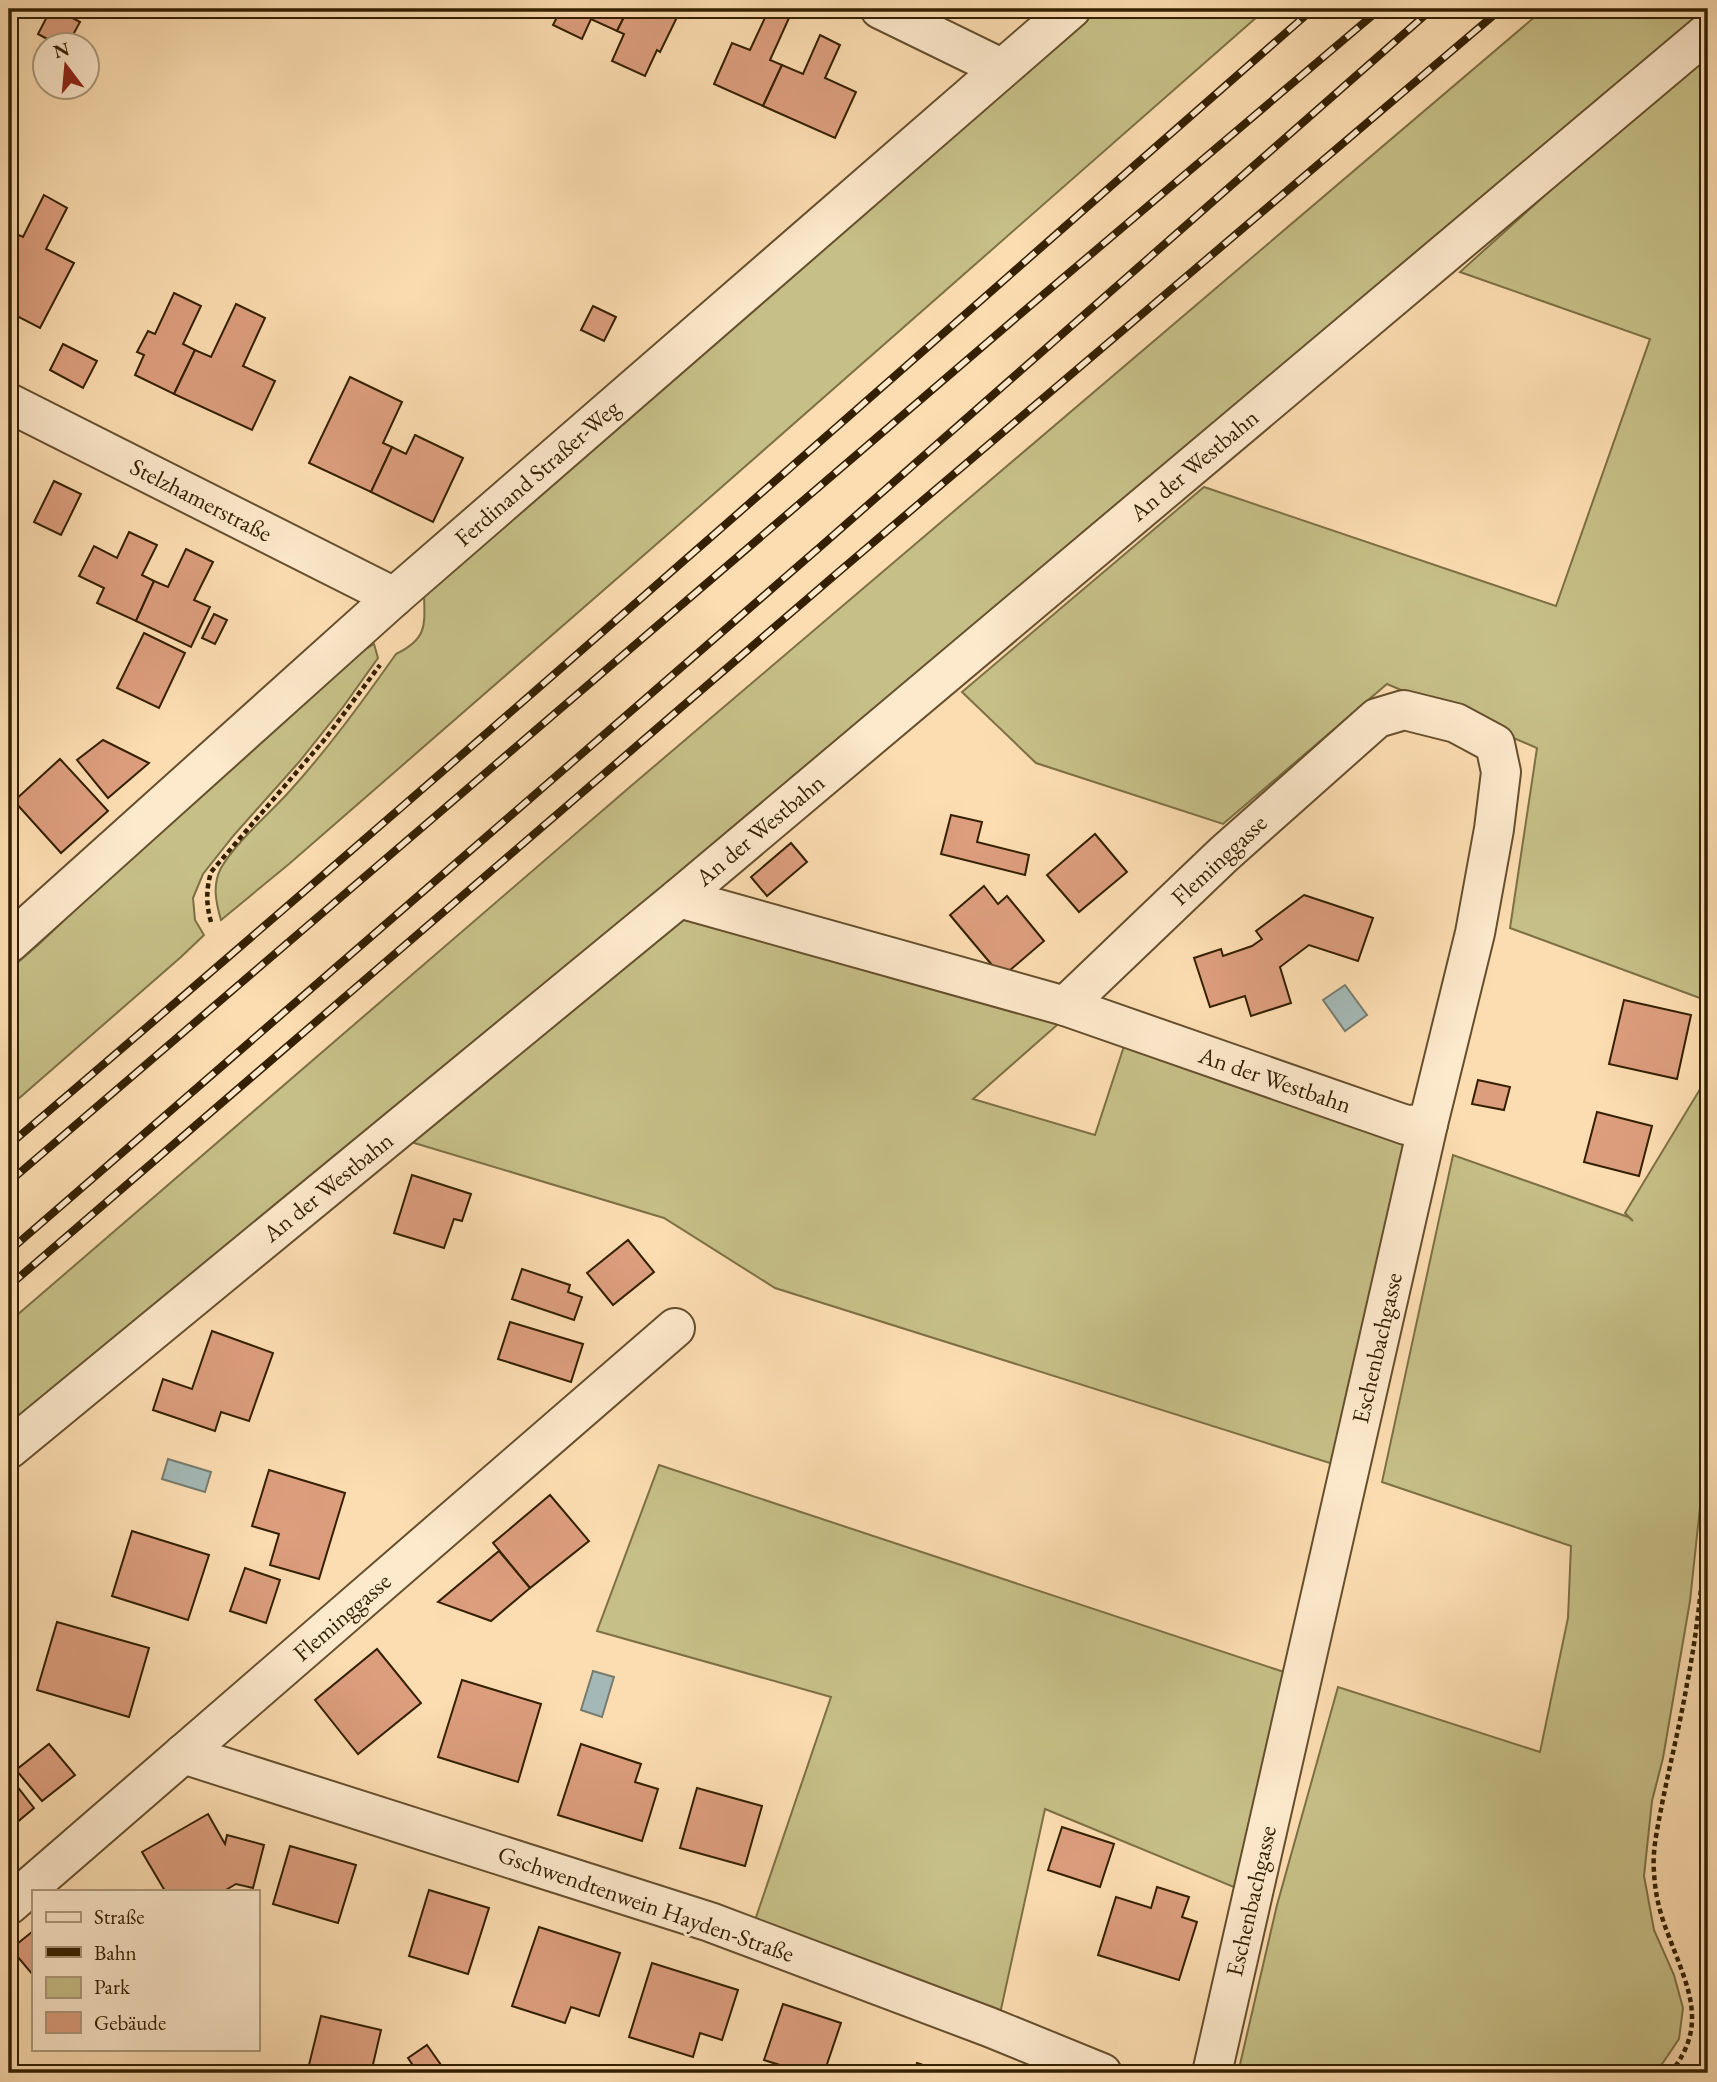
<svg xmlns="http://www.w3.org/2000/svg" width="1717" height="2082" font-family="'EB Garamond',serif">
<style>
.green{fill:#c6bf87;stroke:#7d7044;stroke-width:2}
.water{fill:#a4b9b7;stroke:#777c6e;stroke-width:2}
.building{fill:#dd9e7e;stroke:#342001;stroke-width:2}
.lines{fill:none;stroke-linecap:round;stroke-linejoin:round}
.minor-casing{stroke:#664f2d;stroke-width:42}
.path{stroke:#342001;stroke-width:4.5;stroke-dasharray:5 3.5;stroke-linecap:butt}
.minor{stroke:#fde9cc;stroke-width:38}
.rail-casing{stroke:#342001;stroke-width:8}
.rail{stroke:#fde9cc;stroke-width:5;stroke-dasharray:16;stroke-linecap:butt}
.labels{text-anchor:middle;stroke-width:6;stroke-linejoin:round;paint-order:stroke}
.street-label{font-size:24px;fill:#342001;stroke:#fde9cc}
</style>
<rect width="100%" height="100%" fill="#fcddb1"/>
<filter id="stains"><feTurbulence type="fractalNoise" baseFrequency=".00286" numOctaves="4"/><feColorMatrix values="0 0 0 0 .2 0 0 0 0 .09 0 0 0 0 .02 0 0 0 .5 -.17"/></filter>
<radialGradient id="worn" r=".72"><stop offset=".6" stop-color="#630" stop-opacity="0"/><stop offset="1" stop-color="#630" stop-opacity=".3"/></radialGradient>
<g class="green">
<path d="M1092,9H1266L675,528L289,864L221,920C216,903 212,885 221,868C236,842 268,815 288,793C328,749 362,702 396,654C427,639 425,626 424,595L758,294Z"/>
<polygon points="1544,9 1708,9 1708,11 9,1438 9,1322 631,786"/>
<polygon points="1708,48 1708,1001 1510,928 1537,748 1387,684 1223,824 1036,763 962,692 1204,487 1556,606 1650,339 1460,272"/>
<polygon points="374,644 378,658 343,707 299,762 234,835 203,874 193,898 195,920 204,935 181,957 9,1107 9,970 38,945 263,733 361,652"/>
<polygon points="691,914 1065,1018 973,1099 1095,1135 1126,1040 1406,1138 1333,1464 775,1288 664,1218 411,1142"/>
<polygon points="1708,1076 1708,1432 1690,1601 1663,1758 1652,1801 1644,1876 1654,1930 1674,1975 1683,2008 1679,2039 1662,2064 1651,2073 1238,2073 1277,1905 1338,1687 1540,1752 1568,1618 1571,1546 1382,1482 1453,1155 1628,1217 1633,1221 1625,1213"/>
<polygon points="659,1465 1287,1673 1236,1888 1045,1809 998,2023 751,1932 831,1697 597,1631"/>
</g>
<g class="water">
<polygon points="1345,985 1367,1015 1345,1031 1323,1000"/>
<polygon points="168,1459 211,1472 205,1492 162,1479"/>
<polygon points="593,1671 614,1677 602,1717 581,1710"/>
</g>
<g class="building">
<polygon points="51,9 56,9 80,22 67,46 60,46 38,34"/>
<polygon points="561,9 628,9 617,31 591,19 582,39 553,25"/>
<polygon points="628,9 681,9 660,52 657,50 645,76 612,61 624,34 617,31"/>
<polygon points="769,9 789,18 770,60 782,65 763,106 714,84 732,43 750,50"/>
<polygon points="820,35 840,45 825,78 856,92 835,138 763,106 782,65 803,74"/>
<polygon points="44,195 67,208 46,249 74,263 40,328 9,312 9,255 19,235 23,237"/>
<polygon points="174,293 201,306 183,344 195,350 174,394 135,375 144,355 137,352 148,331 155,334"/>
<polygon points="236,304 265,318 243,366 275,381 252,430 174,394 195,350 211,357"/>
<polygon points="593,306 616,317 604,341 581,330"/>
<polygon points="63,344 97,361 83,388 50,370"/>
<polygon points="350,377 402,402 383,443 392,447 371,492 309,463"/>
<polygon points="415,435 463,458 433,522 371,492 392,447 406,454"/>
<polygon points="54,481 81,494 61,535 34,522"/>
<polygon points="129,532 157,545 142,575 154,581 136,621 97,603 104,588 79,576 94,546 117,558"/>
<polygon points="186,549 213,562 194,600 210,607 191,647 136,621 154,581 168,587"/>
<polygon points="214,614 227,620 215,644 202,638"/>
<polygon points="144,633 185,653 159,708 117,688"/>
<polygon points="103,740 149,763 108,798 77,760"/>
<polygon points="60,759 108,811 61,853 14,801"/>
<polygon points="951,815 982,822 977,842 1029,855 1025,875 941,854"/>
<polygon points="1095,834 1127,872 1079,912 1047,875"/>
<polygon points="791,843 807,862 767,896 751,877"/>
<polygon points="9,868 18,879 9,887"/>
<polygon points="984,886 998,904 1007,896 1044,941 1002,977 950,915"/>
<polygon points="1304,895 1373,918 1358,961 1309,945 1280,967 1291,1003 1251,1016 1245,996 1210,1007 1194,958 1221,949 1223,956 1252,946 1262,939 1256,931"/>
<polygon points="1624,1000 1691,1015 1677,1079 1609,1064"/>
<polygon points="1478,1080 1510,1087 1504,1110 1472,1104"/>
<polygon points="1597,1112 1652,1126 1639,1176 1584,1162"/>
<polygon points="412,1175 471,1194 462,1221 454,1219 444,1248 394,1233"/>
<polygon points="628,1240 654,1272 613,1305 587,1273"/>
<polygon points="522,1269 570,1285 568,1292 582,1297 574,1320 512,1299"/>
<polygon points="510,1322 583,1344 571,1382 498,1359"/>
<polygon points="212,1331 273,1353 249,1421 221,1412 215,1431 153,1410 163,1379 192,1389"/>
<polygon points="269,1470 345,1493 319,1579 270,1565 279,1534 252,1526"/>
<polygon points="550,1495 589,1541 530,1588 493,1543"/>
<polygon points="132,1531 209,1555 188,1620 112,1596"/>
<polygon points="499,1551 530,1588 491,1621 438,1602"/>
<polygon points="245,1568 280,1580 266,1623 230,1611"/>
<polygon points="57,1622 149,1648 129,1717 37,1690"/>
<polygon points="377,1649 421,1703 358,1754 315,1700"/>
<polygon points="462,1680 541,1704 518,1782 438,1757"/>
<polygon points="49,1744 75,1775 42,1801 16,1770"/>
<polygon points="581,1744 641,1764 635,1782 658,1789 642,1841 558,1815"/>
<polygon points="9,1776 34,1808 9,1829"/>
<polygon points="697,1788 762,1806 745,1866 680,1848"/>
<polygon points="208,1814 225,1844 227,1835 264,1845 253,1888 236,1884 224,1891 165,1891 142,1852"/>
<polygon points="1062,1827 1114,1844 1100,1887 1048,1870"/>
<polygon points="290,1846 356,1865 338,1923 273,1904"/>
<polygon points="1157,1887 1189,1897 1182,1917 1197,1922 1179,1980 1098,1955 1116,1897 1151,1908"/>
<polygon points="429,1890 489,1908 468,1974 409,1956"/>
<polygon points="539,1927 620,1953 599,2016 571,2007 565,2023 512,2006"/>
<polygon points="33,1931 33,1975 11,1949"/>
<polygon points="652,1963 738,1990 722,2040 700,2033 693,2057 629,2037"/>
<polygon points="783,2004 841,2023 824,2073 805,2073 764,2060"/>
<polygon points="321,2016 381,2030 371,2073 307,2073"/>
<polygon points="427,2045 441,2065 428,2073 418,2073 408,2058"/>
<polygon points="917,2063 947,2073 914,2073"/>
</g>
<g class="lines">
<g class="minor-casing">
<g id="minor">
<polyline points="880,9 1001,68"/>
<polyline points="9,403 394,597"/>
<polyline points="679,898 1065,1006 1406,1125 1428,1124"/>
<polyline points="9,943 394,597 1071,9"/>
<polyline points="1065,1006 1224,854 1377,718 1404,710 1456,723 1495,744 1501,772 1494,829 1475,933 1428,1124 1212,2073"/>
<polyline points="9,1449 679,898 1708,32"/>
<polyline points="183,1754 710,1922 989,2027 1102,2073"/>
<polyline points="9,1905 675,1328"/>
</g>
</g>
<g class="path">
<path d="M211,922C206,904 206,890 211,872L325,739L380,665"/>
<path d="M1670,2073C1710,2025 1687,1986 1668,1934C1660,1914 1655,1894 1654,1872C1652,1850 1658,1826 1662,1804C1670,1764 1680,1724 1687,1684C1698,1629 1703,1572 1708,1515"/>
</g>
<use href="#minor" class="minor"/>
<g class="rail-casing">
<g id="rail">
<path d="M9,1145C448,771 879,389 1313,9"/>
<polyline points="9,1182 1017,317 1380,9"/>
<polyline points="9,1251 820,547 1432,9"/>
<polyline points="9,1286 835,575 1501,9"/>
</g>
</g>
<use href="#rail" class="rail"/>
</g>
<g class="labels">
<g class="street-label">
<text transform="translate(1194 465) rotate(-40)" y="8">An der Westbahn</text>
<text transform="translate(537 473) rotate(-41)" y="8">Ferdinand Straßer-Weg</text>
<text transform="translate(201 500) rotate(27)" y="8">Stelzhamerstraße</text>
<text transform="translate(760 830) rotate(-40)" y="8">An der Westbahn</text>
<text transform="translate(1219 860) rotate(-43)" y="8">Fleminggasse</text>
<text transform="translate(1275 1080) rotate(19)" y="8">An der Westbahn</text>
<text transform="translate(328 1187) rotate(-39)" y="8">An der Westbahn</text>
<text transform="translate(1377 1348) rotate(-77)" y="8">Eschenbachgasse</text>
<text transform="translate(342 1617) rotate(-41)" y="8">Fleminggasse</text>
<text transform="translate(1251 1901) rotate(-77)" y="8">Eschenbachgasse</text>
<text transform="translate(646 1904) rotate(19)" y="8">Gschwendtenwein Hayden-Straße</text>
</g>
</g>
<rect width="1717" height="2082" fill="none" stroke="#fcddb1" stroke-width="35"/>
<rect x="10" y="10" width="1696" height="2061" fill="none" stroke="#342001" stroke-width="3.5"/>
<rect x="18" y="18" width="1682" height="2047" fill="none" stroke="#342001" stroke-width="2"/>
<rect x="32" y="1890" width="228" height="161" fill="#fde9cc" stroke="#ad997b" stroke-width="2"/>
<rect x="46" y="1912" width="35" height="10" fill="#fde9cc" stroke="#ad997b" stroke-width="2"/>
<text x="94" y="1924" font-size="21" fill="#342001">Straße</text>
<rect x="46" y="1947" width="35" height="10" fill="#342001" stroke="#ad997b" stroke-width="2"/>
<text x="94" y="1960" font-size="21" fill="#342001">Bahn</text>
<rect x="46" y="1977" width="35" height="21" fill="#c6bf87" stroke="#ad997b" stroke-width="2"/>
<text x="94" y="1994" font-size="21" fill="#342001">Park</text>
<rect x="46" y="2012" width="35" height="21" fill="#dd9e7e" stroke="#ad997b" stroke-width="2"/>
<text x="94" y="2030" font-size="21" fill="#342001">Gebäude</text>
<g transform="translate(66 66) rotate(344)"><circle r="33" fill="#fde9cc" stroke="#ad997b" stroke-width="2"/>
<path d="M0-5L12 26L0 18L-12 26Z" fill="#8f2418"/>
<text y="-10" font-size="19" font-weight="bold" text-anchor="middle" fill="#342001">N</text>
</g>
<rect width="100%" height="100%" filter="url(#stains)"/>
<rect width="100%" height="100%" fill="url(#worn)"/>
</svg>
